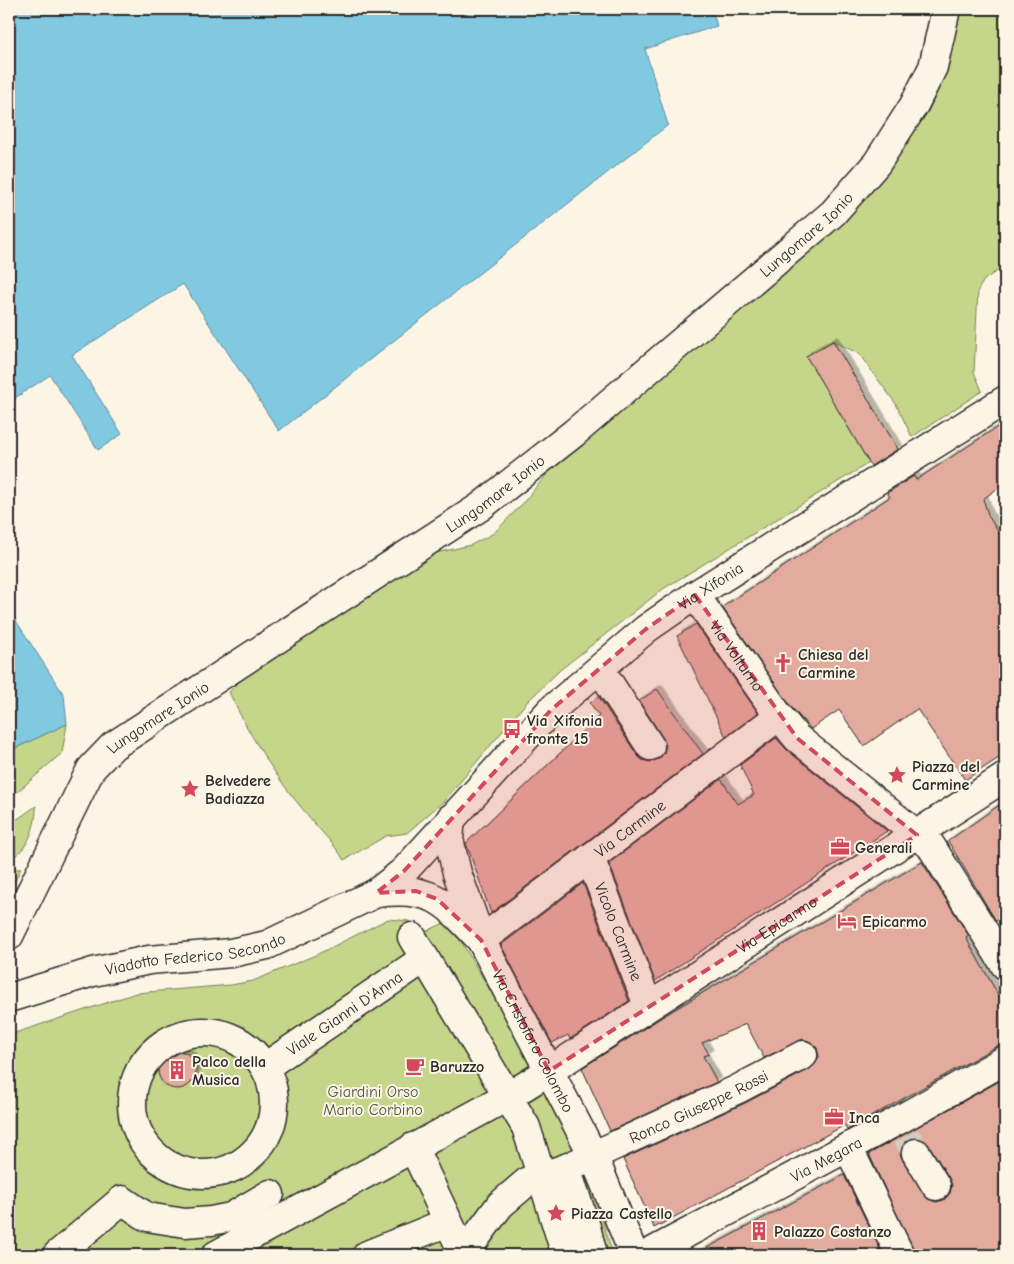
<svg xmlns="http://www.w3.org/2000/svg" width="1014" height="1264" font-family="'Comic Neue',sans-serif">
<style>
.green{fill:#c5d589;stroke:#78805a}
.water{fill:#81c9e1;stroke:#5f8a98}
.building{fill:#e3aa9e;stroke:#2b2b2b;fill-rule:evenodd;filter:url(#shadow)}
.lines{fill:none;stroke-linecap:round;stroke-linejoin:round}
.street-tunnel{stroke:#d2cdc0;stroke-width:28;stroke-dasharray:28 14;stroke-linecap:butt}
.street-casing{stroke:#2b2b2b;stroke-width:31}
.secondary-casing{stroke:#2b2b2b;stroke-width:31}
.street{stroke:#fcf5e5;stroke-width:28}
.secondary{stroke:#fcf5e5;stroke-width:28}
.marked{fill:#d1495b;fill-opacity:0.2;stroke:#d1495b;stroke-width:4;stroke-dasharray:10 6;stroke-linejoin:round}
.labels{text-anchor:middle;stroke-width:4;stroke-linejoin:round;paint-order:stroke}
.street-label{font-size:16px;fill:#2b2b2b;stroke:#fcf5e5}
.poi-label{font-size:16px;font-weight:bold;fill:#2b2b2b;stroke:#fcf5e5;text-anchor:start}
.park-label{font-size:16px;fill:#525642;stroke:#fcf5e5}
</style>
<defs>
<filter id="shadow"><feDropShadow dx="4.5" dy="-4.5" stdDeviation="0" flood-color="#0004"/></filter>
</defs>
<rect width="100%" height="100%" fill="#fcf5e5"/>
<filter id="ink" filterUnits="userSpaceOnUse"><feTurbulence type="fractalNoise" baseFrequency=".02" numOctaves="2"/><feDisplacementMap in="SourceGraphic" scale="10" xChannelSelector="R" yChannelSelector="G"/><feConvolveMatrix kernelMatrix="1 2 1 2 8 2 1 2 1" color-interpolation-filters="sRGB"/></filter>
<g filter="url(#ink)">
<g class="green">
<path d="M958,9H1005V259L1000,263V269L984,280L978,290L974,372L982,391L912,437L896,404L859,354L833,341L807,356L869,463L663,589L560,670L527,702L445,800L407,833L386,836L344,860C333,842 318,829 305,812C275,776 249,735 229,692L252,669L436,553L471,545L494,533L522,504L568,449L842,225L888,169L929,110L949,64Z"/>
<polygon points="67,724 62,753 9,799 9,751"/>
<path d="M36,806C37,822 28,854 9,858V825Z"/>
<polygon points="21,868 9,894 9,871"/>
<polygon points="388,919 409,921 425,932 444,923 461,941 533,1063 586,1166 613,1255 9,1255 9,1035 136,993 231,985 253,981 318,954"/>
</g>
<g class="water">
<polygon points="9,9 712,9 717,26 645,49 668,125 279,431 183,284 72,355 122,434 98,450 50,375 9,402"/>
<polygon points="9,610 64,695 67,724 9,751"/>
</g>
<g class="building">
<polygon points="833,341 898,449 871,466 806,356"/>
<polygon points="1005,422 1005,483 983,499 989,517 1005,543 1005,754 965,780 917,709 864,746 839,710 811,729 791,707 722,607 890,497 887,493 914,476 916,480"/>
<polygon points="696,624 758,713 726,737 677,636"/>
<polygon points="657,689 703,754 491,913 466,843 599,716 590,703 599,697 637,755 642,760 650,762 659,759 664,753 666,745 663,738 639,701"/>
<polygon points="776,738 787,750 887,831 655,981 609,863 721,779 738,804 754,795 740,765"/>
<polygon points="1005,801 1005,916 996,921 948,841"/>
<polygon points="922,862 969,936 966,938 1005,1007 1005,1044 997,1046 847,1130 845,1125 654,1228 623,1159 745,1103 810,1069 816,1063 819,1056 817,1048 811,1042 803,1039 764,1058 746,1024 702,1043 709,1054 703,1056 717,1082 610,1131 582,1068 662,1017"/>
<polygon points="583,883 629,1001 570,1039 568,1035 552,1043 501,945"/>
<circle cx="177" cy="1070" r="19"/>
<path d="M1005,1078V1255H915L869,1154ZM915,1137L923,1139L929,1145L949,1178L952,1185L950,1193L944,1200L936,1202L928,1199L903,1161L900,1154L902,1146L908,1140Z"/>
<polygon points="844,1175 883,1255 694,1255 827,1184"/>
</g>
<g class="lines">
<polyline class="street-tunnel" points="906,1136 916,1153"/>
<g class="street-casing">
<g id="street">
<polyline points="600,669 650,746"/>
<path id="s1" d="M590,858L648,1005"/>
<polyline points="412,937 526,1127 566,1255"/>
<path id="s2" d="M481,940L779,716"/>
<circle cx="203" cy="1103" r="71"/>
<path id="s3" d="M265,1067L425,958"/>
<polyline points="413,1147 464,1255"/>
<polyline points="848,1147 900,1255"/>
<polyline points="916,1153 936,1186"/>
<polyline points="566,1168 586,1227 593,1255"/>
<path id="s4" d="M464,1254L500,1205L528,1181L566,1168L738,1089L803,1055"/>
<polyline points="57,1255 122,1200 147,1217 185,1223 211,1221 231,1217 270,1194"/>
<polyline points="216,1255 509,1096 549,1071"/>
<polyline points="367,1255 448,1222"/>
</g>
</g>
<g class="secondary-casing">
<g id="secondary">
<path id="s5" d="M695,595L779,716L797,738L931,846L1005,965"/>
<polyline points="451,818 449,839 457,873 478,931"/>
<path id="s6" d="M376,893C433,886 444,901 481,940L593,1155L634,1255"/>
<path id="s7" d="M9,936L91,769L113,746L480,507L574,433L833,213L877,163L914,105L933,67L946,9"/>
<path id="s8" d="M9,998L93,972L149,960L231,953L267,945L376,893L404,871L551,710L646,629L695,595L1005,400"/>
<path id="s9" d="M549,1071L1005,777"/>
<path id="s10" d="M646,1255L897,1121L1005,1060"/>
</g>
</g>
<use href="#street" class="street"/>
<use href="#secondary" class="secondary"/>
</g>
</g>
<path class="marked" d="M695,595L797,738L917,835L549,1071L481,940L437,899L416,891L376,893L404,871L551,710L646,629Z"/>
<defs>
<g id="church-bare" transform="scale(1.5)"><path d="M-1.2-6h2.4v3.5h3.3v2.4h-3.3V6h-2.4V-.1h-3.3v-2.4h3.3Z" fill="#d1495b" stroke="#fcf5e5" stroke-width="2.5" paint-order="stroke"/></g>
<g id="bus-bare" transform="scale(1.5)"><path d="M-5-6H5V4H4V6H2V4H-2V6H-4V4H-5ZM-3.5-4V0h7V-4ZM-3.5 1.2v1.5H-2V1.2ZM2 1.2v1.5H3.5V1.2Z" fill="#d1495b" stroke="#fcf5e5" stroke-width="2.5" paint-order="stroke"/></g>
<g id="sight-bare" transform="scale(1.5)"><path d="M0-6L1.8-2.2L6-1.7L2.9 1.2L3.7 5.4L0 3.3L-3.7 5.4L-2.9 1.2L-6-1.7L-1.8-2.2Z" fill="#d1495b" stroke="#fcf5e5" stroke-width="2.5" paint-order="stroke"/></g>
<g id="office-bare" transform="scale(1.5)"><path d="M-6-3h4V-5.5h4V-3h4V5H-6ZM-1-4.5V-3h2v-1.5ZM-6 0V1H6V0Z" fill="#d1495b" stroke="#fcf5e5" stroke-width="2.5" paint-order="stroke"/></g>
<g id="hotel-bare" transform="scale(1.5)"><path d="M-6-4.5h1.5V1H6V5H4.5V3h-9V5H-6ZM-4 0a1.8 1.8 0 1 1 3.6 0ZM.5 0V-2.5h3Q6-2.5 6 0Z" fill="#d1495b" stroke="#fcf5e5" stroke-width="2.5" paint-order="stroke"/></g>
<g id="cafe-bare" transform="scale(1.5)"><path d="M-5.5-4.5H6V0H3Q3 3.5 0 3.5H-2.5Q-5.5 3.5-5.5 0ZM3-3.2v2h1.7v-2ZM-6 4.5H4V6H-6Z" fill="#d1495b" stroke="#fcf5e5" stroke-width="2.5" paint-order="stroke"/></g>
<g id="building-bare" transform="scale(1.5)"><path d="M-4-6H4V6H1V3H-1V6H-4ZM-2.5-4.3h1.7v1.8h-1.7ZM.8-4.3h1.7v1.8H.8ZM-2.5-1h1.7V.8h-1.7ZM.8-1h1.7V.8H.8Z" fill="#d1495b" stroke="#fcf5e5" stroke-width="2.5" paint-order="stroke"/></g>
</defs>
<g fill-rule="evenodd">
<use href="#church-bare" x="783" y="663"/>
<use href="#bus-bare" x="512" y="729"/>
<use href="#sight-bare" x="897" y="775"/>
<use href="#sight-bare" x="190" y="789"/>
<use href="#office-bare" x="840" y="847"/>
<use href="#hotel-bare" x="847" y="921"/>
<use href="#cafe-bare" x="415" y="1066"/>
<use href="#building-bare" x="177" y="1070"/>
<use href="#office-bare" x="834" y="1117"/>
<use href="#sight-bare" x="556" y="1213"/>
<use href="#building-bare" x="759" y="1231"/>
</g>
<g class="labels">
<g class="street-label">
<text dy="6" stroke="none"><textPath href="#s7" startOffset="1081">Lungomare Ionio</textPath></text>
<text dy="6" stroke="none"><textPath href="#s7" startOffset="676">Lungomare Ionio</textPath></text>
<text dy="6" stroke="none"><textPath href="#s8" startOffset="841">Via Xifonia</textPath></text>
<text dy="6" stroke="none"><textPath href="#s5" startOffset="74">Via Volturno</textPath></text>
<text dy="6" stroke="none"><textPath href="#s7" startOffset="271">Lungomare Ionio</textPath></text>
<text dy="6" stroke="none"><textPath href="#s2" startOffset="186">Via Carmine</textPath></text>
<text dy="6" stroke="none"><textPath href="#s9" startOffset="271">Via Epicarmo</textPath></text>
<text dy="6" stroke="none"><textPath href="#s1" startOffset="79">Vicolo Carmine</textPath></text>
<text dy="6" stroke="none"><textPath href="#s8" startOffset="192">Viadotto Federico Secondo</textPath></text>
<text dy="6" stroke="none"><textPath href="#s3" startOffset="96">Viale Gianni D'Anna</textPath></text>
<text dy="6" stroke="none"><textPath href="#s6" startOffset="236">Via Cristoforo Colombo</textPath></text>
<text dy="6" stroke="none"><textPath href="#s4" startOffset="284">Ronco Giuseppe Rossi</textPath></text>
<text dy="6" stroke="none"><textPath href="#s10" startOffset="204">Via Megara</textPath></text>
</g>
<g class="poi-label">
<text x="798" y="660">Chiesa del<tspan x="798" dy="18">Carmine</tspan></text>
<text x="527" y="726">Via Xifonia<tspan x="527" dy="18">fronte 15</tspan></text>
<text x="912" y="772">Piazza del<tspan x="912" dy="18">Carmine</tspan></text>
<text x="205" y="786">Belvedere<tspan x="205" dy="18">Badiazza</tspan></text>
<text x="855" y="853">Generali</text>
<text x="862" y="927">Epicarmo</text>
<text x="192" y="1067">Palco della<tspan x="192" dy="18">Musica</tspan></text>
<text x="430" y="1072">Baruzzo</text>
<text x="849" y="1123">Inca</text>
<text x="571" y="1219">Piazza Castello</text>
<text x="774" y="1237">Palazzo Costanzo</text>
</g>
<g class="park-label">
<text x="373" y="1097">Giardini Orso<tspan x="373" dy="18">Mario Corbino</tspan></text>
</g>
</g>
<rect width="1014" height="1264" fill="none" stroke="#fcf5e5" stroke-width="30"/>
<rect x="15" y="15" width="984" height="1234" fill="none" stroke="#2b2b2b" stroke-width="2" filter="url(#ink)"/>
</svg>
